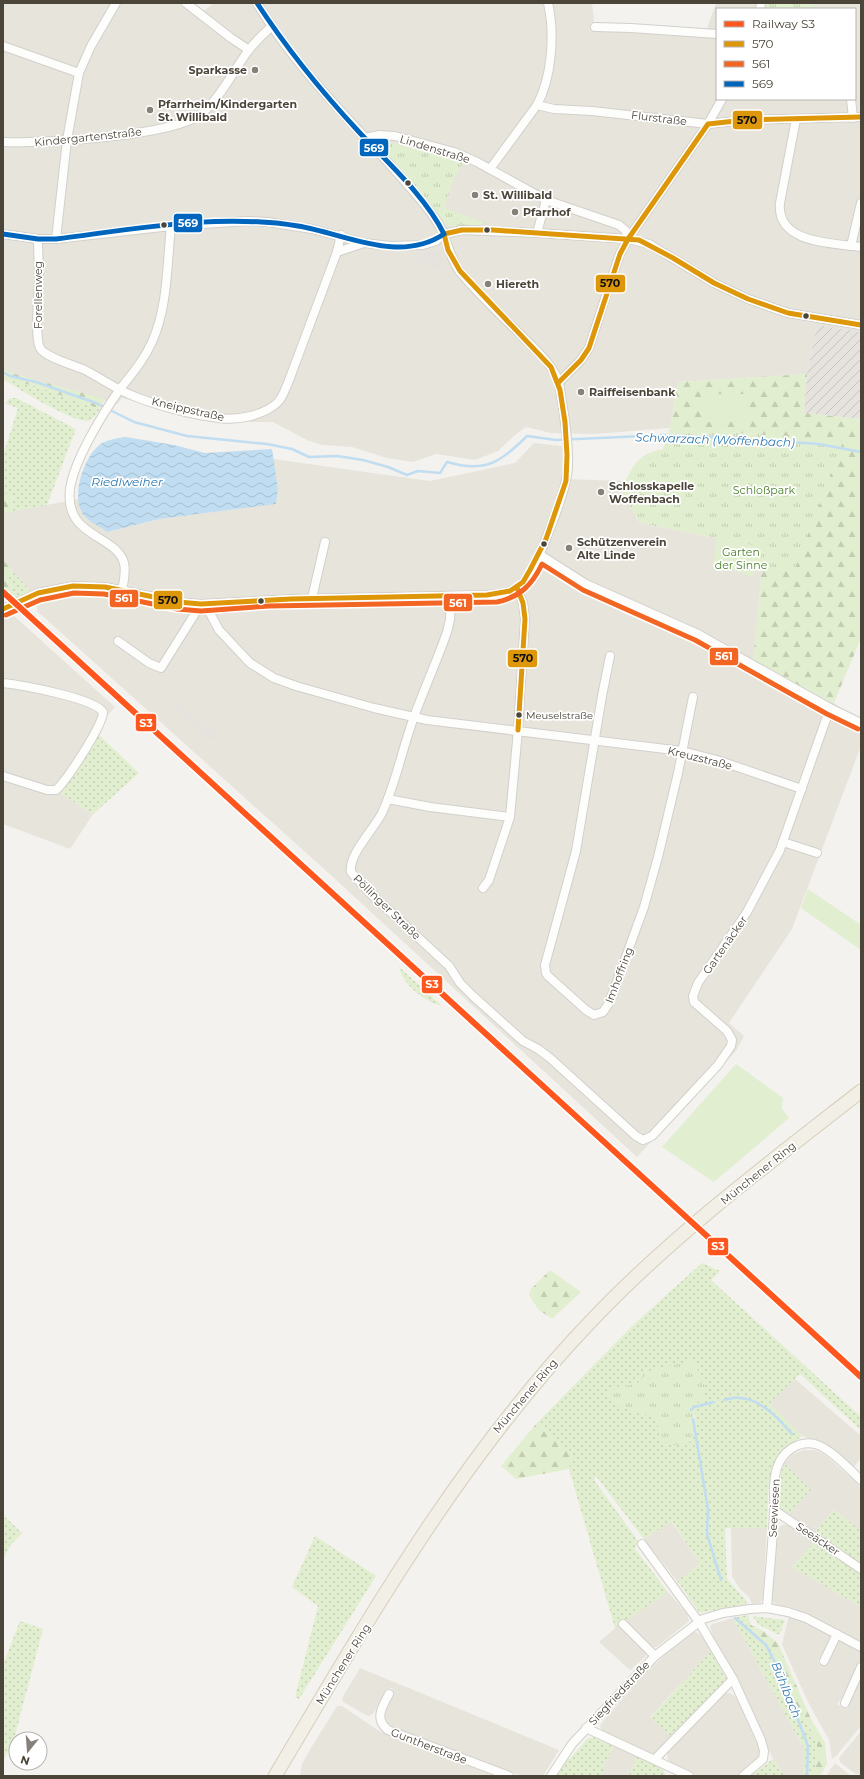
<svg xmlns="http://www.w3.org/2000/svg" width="864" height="1779" font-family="Montserrat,sans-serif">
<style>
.residential{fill:#e7e4dc;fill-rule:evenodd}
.industrial{fill:url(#industrial-furrows)}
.grass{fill:url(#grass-dots);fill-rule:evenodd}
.forest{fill:url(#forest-firs)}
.park{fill:url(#park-tufts)}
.garden{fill:#e1eecf}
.parking{fill:#e6e3df}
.water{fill:url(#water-waves)}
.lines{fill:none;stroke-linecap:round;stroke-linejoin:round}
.stream{stroke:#c0ddf1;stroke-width:2.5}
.minor-casing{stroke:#d2d0cb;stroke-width:10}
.primary-casing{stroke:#d6cebb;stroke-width:15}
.minor{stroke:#fdfdfc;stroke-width:8}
.primary{stroke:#f2efe6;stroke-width:13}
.bus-1-casing{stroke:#fff;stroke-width:8}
.bus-2-casing{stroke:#fff;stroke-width:8}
.bus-3-casing{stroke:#fff;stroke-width:8}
.bus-1{stroke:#dd9709;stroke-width:5}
.bus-2{stroke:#f26522;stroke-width:5}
.bus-3{stroke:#0065bd;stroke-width:5}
.rail-1-casing{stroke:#fff;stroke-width:9}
.rail-1{stroke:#ff561d;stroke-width:6}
.poi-dot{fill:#868178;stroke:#fff;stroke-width:1.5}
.bus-dot{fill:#4b4439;stroke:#fff;stroke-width:1.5}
.labels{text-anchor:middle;stroke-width:3.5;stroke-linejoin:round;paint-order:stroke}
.bus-label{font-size:10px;fill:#4b4439;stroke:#fff;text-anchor:start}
.poi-label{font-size:11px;font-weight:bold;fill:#4b4439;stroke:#fff;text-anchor:start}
.street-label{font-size:11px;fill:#4b4439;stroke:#fff}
.park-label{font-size:11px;fill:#4a7f2a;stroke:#fff}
.water-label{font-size:12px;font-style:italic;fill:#2e7ab2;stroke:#fff}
.line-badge{stroke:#fff;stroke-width:1.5}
.badge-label{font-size:11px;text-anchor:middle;font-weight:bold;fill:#fff}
.pale-badge-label{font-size:11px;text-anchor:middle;font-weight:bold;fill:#111}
</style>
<defs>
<pattern id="industrial-furrows" width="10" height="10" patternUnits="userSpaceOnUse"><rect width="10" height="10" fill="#e6e2de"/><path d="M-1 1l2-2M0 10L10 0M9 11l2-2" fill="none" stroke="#c7c3bf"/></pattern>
<pattern id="grass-dots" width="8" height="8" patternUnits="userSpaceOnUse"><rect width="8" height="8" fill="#e1eecf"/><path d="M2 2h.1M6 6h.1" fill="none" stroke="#c3cdb2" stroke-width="1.8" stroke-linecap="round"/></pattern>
<pattern id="forest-firs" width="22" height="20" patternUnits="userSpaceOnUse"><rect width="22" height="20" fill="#e1eecf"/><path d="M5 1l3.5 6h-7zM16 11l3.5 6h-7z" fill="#c3cdb2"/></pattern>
<pattern id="park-tufts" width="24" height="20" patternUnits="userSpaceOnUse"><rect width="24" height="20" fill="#e1eecf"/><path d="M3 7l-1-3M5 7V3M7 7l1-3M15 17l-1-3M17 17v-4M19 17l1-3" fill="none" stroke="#c3cdb2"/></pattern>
<pattern id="water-waves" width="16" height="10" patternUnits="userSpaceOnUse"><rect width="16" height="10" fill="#c0ddf1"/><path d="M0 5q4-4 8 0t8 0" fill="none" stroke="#a6bfcf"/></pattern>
</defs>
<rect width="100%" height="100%" fill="#f4f2ee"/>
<g class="residential">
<path d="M3,3H192L202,12L214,3H592L594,22L706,31L716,3H861V332L817,325L807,374L678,382L670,428L595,434L551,433L526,427L514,436L498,451L475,460L436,454L413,462L387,458L352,447L322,445L307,440L273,422H211L122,398L117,404L11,373L3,369ZM717,9H855V99H717Z"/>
<polygon points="534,443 562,446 565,479 625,481 620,491 640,523 752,545 757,554 755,565 762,566 753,662 834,703 861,723 861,746 792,929 729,1023 744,1036 736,1051 637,1157 334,878 37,611 37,603 31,592 3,560 3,513 79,499 80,510 84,516 107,532 159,519 276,504 278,489 273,459 430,481 515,463"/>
<polygon points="3,606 115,707 107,716 61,794 93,814 70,849 3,824"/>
<polygon points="795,1379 861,1436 861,1457 853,1469 824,1443 802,1436 769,1403"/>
<polygon points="803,1450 815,1450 825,1455 861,1487 861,1530 834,1510 814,1532 789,1514 811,1490 784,1463 792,1455"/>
<polygon points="671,1521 700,1564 677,1581 644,1539"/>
<polygon points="782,1525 789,1525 814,1542 792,1567 861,1607 861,1642 808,1614 791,1607 777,1605 772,1601 776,1534 777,1529"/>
<polygon points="731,1528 767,1528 763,1598 760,1603 752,1604 749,1597 739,1588 732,1576"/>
<polygon points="668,1592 687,1614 689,1621 657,1647 651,1647 624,1620"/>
<polygon points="789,1615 800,1618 833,1634 825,1654 820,1657 818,1661 820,1665 824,1666 828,1664 828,1658 839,1638 861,1650 861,1662 844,1698 841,1699 837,1704 845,1708 848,1708 850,1700 861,1674 861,1726 836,1756 832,1759 829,1740 807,1700 782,1644"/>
<polygon points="733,1618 804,1749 804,1774 802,1776 785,1776 773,1759 737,1679 713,1636 710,1627 712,1624"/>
<polygon points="619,1625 646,1650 646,1656 630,1670 599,1642"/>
<polygon points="695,1632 701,1635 711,1651 650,1717 672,1737 659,1752 653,1754 645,1752 602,1731 600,1726 604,1720 637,1683 674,1645 689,1634"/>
<polygon points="360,1668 559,1750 543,1776 522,1776 397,1729 388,1724 385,1718 386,1710 394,1693 392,1688 388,1689 373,1714 368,1716 343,1702 342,1698"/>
<polygon points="730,1693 737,1698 760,1750 758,1757 753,1763 738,1776 698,1776 675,1766 668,1760 667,1753 671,1748 722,1694"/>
<polygon points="337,1706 342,1706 379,1731 494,1776 300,1776 302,1764 311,1748"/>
<polygon points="861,1731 861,1775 854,1773 840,1762 839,1758"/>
<polygon points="614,1746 637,1756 629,1776 603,1776 603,1767"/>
<polygon points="835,1763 851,1776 826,1776"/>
</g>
<polygon class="industrial" points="817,325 861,332 861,419 804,413 807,374"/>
<g class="grass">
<path d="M3,376L10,380L38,387L100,409L94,417L89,421C71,422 21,390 3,379Z"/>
<polygon points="11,398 16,398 76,429 47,505 13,511 12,496 3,493 3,456 18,408 6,404 8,399"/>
<polygon points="13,571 31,592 17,598 9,592 13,586 8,580"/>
<polygon points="98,734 139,773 93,814 61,794"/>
<path d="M399,967L442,1006C425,1002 403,985 399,967Z"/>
<path d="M702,1263L720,1271L711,1280L861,1417V1430L800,1374L770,1403L802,1436C762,1463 770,1484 767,1528H725L727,1579L745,1599L747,1604L700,1613L677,1581L700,1564L672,1521L644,1539L596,1476L594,1480L638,1541L635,1549L668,1592L615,1628L569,1469L572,1453L552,1435L536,1424L632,1326ZM640,1382L693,1405L695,1418L691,1431L662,1440L656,1416C637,1413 618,1407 603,1393Z"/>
<path d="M784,1463L811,1490L789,1514L781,1509C774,1497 780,1476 784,1463Z"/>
<polygon points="834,1510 861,1530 861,1564 814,1532"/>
<polygon points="3,1515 22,1533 9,1547 3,1561"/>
<polygon points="315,1536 376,1576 299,1699 295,1697 318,1606 292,1587"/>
<polygon points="814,1542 861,1573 861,1607 792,1567"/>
<polygon points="743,1616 748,1627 766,1640 777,1660 792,1696 817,1741 817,1753 815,1769 811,1776 802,1776 804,1774 804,1749 733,1618"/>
<polygon points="753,1616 785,1620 780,1634 777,1634 758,1624"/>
<polygon points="20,1621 43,1629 13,1743 3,1761 3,1665"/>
<polygon points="711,1651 727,1680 672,1737 650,1718"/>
<polygon points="592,1737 614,1746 603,1767 603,1776 557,1776 567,1759 570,1759 587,1739"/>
<path d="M637,1756C647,1760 665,1764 665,1776H629Z"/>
<polygon points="773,1759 785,1776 751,1776"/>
</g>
<g class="forest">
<polygon points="3,369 11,373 105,399 100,409 38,387 10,380 3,376"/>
<polygon points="807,374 804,413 861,419 861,638 834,703 753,662 762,566 795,572 758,434 670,428 678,382"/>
<polygon points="3,493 12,496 13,511 3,513"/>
<polygon points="3,560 13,571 8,580 13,586 9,592 3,587"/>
<polygon points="550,1270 581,1292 552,1319 539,1310 529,1295 531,1289"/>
<polygon points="536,1424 552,1435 572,1453 569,1469 516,1479 501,1466"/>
<polygon points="748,1615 751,1625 763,1631 778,1643 810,1717 825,1743 827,1764 820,1776 811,1776 815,1769 817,1753 817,1741 792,1696 777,1660 766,1640 748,1627 743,1616"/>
</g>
<g class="park">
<polygon points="766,3 814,3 814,9 765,9"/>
<polygon points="383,141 464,161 455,177 444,208 487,224 451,227 444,224 379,146 380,142"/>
<path d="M670,428L758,434L843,442L794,572L755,565L757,551L752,545L640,523L620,491C633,468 634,455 663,449Z"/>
<path d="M694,1360L705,1388L703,1399L693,1405C696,1420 690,1427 692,1441L672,1446L662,1440L656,1416C642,1414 611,1406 603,1393L640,1382L644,1372Z"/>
</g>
<g class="garden">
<polygon points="702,394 746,394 746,421 702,422"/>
<polygon points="716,538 755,546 757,551 753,577 713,564"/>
<polygon points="808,889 861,925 861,950 801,908"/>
<polygon points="736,1064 783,1098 782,1108 789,1118 714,1182 662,1147"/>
</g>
<g class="parking">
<polygon points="439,251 444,258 437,270 415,260 419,252"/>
<polygon points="174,698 216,736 212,741 170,703"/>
</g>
<path class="water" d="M126,437L174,445L205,453L272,449L278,489L276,504L159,519L107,532C99,526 85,520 81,511C72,492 85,454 102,443C110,439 118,438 126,437Z"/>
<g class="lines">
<g class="stream">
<path d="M3,372L10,376L36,382L96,403L134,422L187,436L267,444L292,449L309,457L337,456L363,460L388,467L407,475L418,471L440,473L447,462C485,473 500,463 527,436L556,440L665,435L733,438L819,444L861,452"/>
<path d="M724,1400C729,1399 735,1397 740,1398C761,1399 779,1419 792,1434"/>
<polyline points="691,1410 694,1407 714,1402"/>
<polyline points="693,1419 708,1509 707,1534 721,1580"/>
<polyline points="735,1618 766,1645 780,1672 808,1746 807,1776"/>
</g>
<g class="minor-casing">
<g id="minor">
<polyline points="186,3 231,38 249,50"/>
<polyline points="760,9 761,3"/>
<polyline points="595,27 631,28 717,34"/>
<polyline points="3,46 79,73"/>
<polyline points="851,99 853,118"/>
<polyline points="537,105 554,109 592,111 708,124 745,120 861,117"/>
<path d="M796,119L780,203C776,244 833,243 861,247"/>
<polyline points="365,138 379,135 395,136 454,152 477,162 546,200 619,225 626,231 628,239"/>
<path d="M3,142C41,144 173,136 201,114C219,100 234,70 248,51C255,42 263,34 271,27"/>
<path d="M490,169L537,105C552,77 555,34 548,3"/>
<polyline points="537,233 546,200"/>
<polyline points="3,234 38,239 56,239 171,226 249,221 267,222 312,229 364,243 391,246 423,245 436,241 444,234 462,230 537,233 628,239 649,244 714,283 748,299 788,313 861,325"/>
<path d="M38,239C38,252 39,265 39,279C39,294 34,336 40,348C45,357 72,365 83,369C99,377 114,388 131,395C155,405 192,415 219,418C237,421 265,415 278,402C283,397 285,389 288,383L337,252L341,235"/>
<polyline points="56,239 67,140 79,73 91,46 116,3"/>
<polyline points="851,246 861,203"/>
<polyline points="337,252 364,243"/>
<polyline points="559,382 581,360 589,348 613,274 620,254 628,239 708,124 722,99"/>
<polyline points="539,554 586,584 698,634 830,708 861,723"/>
<path d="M122,590C124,581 126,571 124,563C116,534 64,538 70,489C74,460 103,413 120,389C132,374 144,360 152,342C168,307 167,263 171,226"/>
<path d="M451,596L450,620L447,632C437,661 424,689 414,717C402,749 396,783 382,813C374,829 348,855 351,872L368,891L449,966L460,983L473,996L523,1041L538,1049L550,1058L636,1136L643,1140L652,1136L718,1065L731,1046L732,1040L727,1031L694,1002L693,996L698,983L747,912L780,850L830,708"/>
<polyline points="312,598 325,542"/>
<polyline points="205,604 219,630 250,663 274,678 296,686 374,708 427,720 682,751 717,760 802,789"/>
<path d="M3,609L38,593L73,586L105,587L178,602L201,604L291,599L487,595C499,594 512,593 521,585C537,570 567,489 568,467C569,439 563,410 559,382C552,364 537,351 523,337C502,316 479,295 460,272C451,260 449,247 443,233C438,220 428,209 419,198C365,133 301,77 257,3"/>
<polyline points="118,641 149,663 161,668 201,604"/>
<polyline points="610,656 602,696 576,851 545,965 546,973 548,976 586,1010 594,1015 603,1012 609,1003 644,907 658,857 678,773 693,697"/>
<path d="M3,683C21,685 94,698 103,712C103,725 67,780 56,790H47L3,776"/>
<polyline points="388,799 430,807 510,817"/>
<polyline points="783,842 817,853"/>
<polyline points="483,888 489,880 510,817 518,730 525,619 523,603 517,588"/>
<polyline points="774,1510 861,1569"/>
<polyline points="642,1544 699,1622 733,1679 761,1740 764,1751 763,1759 743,1776"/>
<path d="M767,1608C769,1576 773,1543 774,1510C775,1496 772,1481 777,1468C782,1452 798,1440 815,1444C830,1448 849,1469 861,1480"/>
<polyline points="623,1624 655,1656"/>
<polyline points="824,1661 837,1634"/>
<path d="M389,1694C382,1707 374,1719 388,1730L509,1776"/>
<polyline points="845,1703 861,1667"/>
<polyline points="586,1728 689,1776"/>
<polyline points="655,1759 733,1679"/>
<polyline points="551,1776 572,1744 655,1656 703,1619 723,1613 750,1609 767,1608 788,1612 806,1618 861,1647"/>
</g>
</g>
<g class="primary-casing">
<path id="primary" d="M275,1776C370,1616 463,1454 593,1319C674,1234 769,1163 861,1091"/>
</g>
<use href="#minor" class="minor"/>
<use href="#primary" class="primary"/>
<g class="bus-1-casing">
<g id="bus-1">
<polyline points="559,382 581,360 589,348 620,254 628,239 708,124 745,120 861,117"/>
<polyline points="517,588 523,603 525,619 518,730"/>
<polyline points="3,609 38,593 73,586 105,587 178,602 201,604 291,599 487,595 510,591 523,582 530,570 546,539 566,481 567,455 565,422 560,390 551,367 460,271 448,250 444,234 462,230 493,230 639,240 673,258 714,283 748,299 788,313 861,325"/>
</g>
</g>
<g class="bus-2-casing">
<path id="bus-2" d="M6,615L40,600L74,593L104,594L177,609L201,611L269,606L497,602C520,597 532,585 542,564L583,590L695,640L827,714L858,729"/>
</g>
<g class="bus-3-casing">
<path id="bus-3" d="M3,234L38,239H56C135,229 218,213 298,226C346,234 399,264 444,234C426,197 387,162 359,132C321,91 287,49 257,3"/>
</g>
<use href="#bus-1" class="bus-1"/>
<use href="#bus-2" class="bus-2"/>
<use href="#bus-3" class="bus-3"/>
<g class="rail-1-casing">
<polyline id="rail-1" points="3,592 861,1377"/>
</g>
<use href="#rail-1" class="rail-1"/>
</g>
<g class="poi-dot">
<circle cx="255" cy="70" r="4"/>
<circle cx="150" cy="110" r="4"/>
<circle cx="475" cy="195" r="4"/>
<circle cx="515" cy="212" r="4"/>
<circle cx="488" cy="284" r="4"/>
<circle cx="581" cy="392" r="4"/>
<circle cx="601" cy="492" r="4"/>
<circle cx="569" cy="548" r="4"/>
</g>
<g class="bus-dot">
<circle cx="408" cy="183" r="3.5"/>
<circle cx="164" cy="225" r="3.5"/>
<circle cx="487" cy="230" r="3.5"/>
<circle cx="806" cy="316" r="3.5"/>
<circle cx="544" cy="544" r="3.5"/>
<circle cx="261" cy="601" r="3.5"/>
<circle cx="519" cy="715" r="3.5"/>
</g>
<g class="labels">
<g class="bus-label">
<text x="526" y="719">Meuselstraße</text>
</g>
<g class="poi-label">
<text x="247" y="74" text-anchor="end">Sparkasse</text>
<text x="158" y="108">Pfarrheim/Kindergarten<tspan x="158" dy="13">St. Willibald</tspan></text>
<text x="483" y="199">St. Willibald</text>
<text x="523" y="216">Pfarrhof</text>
<text x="496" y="288">Hiereth</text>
<text x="589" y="396">Raiffeisenbank</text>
<text x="609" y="490">Schlosskapelle<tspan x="609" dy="13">Woffenbach</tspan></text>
<text x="577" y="546">Schützenverein<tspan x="577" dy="13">Alte Linde</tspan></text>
</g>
<g class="street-label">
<text transform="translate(659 118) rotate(7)" y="4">Flurstraße</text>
<text transform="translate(88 137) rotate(-6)" y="4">Kindergartenstraße</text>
<text transform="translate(435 149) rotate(17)" y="4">Lindenstraße</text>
<text transform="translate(38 295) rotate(-90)" y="4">Forellenweg</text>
<text transform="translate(188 409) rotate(13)" y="4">Kneippstraße</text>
<text transform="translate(700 758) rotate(14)" y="4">Kreuzstraße</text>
<text transform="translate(387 907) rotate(44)" y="4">Pöllinger Straße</text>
<text transform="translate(725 945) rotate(-55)" y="4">Gartenäcker</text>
<text transform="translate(619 975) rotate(-69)" y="4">Imhoffring</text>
<text transform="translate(758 1173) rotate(-39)" y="4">Münchener Ring</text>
<text transform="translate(525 1396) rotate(-50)" y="4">Münchener Ring</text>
<text transform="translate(774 1508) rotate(-87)" y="4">Seewiesen</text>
<text transform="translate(818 1539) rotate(34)" y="4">Seeäcker</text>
<text transform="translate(343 1664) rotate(-58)" y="4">Münchener Ring</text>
<text transform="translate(619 1693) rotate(-47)" y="4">Siegfriedstraße</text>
<text transform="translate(429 1746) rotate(21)" y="4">Guntherstraße</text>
</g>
<g class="park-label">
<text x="764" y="494">Schloßpark</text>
<text x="741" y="556">Garten<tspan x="741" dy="13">der Sinne</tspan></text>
</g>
<g class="water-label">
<text transform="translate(715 440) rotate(2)" y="4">Schwarzach (Woffenbach)</text>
<text x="127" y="486">Riedlweiher</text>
<text transform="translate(786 1690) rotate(68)" y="4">Bühlbach</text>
</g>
</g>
<g class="line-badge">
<rect x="732" y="110" width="31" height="20" rx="4" fill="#dd9709"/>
<rect x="359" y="138" width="30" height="19" rx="4" fill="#0065bd"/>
<rect x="173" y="213" width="30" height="20" rx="4" fill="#0065bd"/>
<rect x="595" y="274" width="31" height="19" rx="4" fill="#dd9709"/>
<rect x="109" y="589" width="30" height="19" rx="4" fill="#f26522"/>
<rect x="153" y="590" width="30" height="20" rx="4" fill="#dd9709"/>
<rect x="443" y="593" width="30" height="19" rx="4" fill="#f26522"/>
<rect x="709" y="647" width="30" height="19" rx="4" fill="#f26522"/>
<rect x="507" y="649" width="31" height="19" rx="4" fill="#dd9709"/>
<rect x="135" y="713" width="22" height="19" rx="4" fill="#ff561d"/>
<rect x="421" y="975" width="22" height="19" rx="4" fill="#ff561d"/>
<rect x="707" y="1237" width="22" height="19" rx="4" fill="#ff561d"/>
</g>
<g class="badge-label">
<text x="374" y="152">569</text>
<text x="188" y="227">569</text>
<text x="124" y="602">561</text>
<text x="458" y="607">561</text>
<text x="724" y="660">561</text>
<text x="146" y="727">S3</text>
<text x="432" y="988">S3</text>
<text x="718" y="1250">S3</text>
</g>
<g class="pale-badge-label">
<text x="747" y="124">570</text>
<text x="610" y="287">570</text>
<text x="168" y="604">570</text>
<text x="523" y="662">570</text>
</g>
<rect width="864" height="1779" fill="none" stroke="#4b4439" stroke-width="8"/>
<rect x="716" y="8" width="140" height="92" fill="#ffffff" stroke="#b7b4b0"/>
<rect x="724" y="21" width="20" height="6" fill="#ff561d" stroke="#b7b4b0"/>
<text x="752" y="28" font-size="12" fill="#4b4439">Railway S3</text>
<rect x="724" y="41" width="20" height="6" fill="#dd9709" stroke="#b7b4b0"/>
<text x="752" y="48" font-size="12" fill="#4b4439">570</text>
<rect x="724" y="61" width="20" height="6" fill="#f26522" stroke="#b7b4b0"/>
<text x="752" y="68" font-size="12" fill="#4b4439">561</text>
<rect x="724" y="81" width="20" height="6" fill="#0065bd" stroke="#b7b4b0"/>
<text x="752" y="88" font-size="12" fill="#4b4439">569</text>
<g transform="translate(28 1751) rotate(197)"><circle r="19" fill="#ffffff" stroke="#b7b4b0"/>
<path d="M0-3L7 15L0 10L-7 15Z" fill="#868178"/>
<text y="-6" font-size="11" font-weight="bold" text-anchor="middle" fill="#4b4439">N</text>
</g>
</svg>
